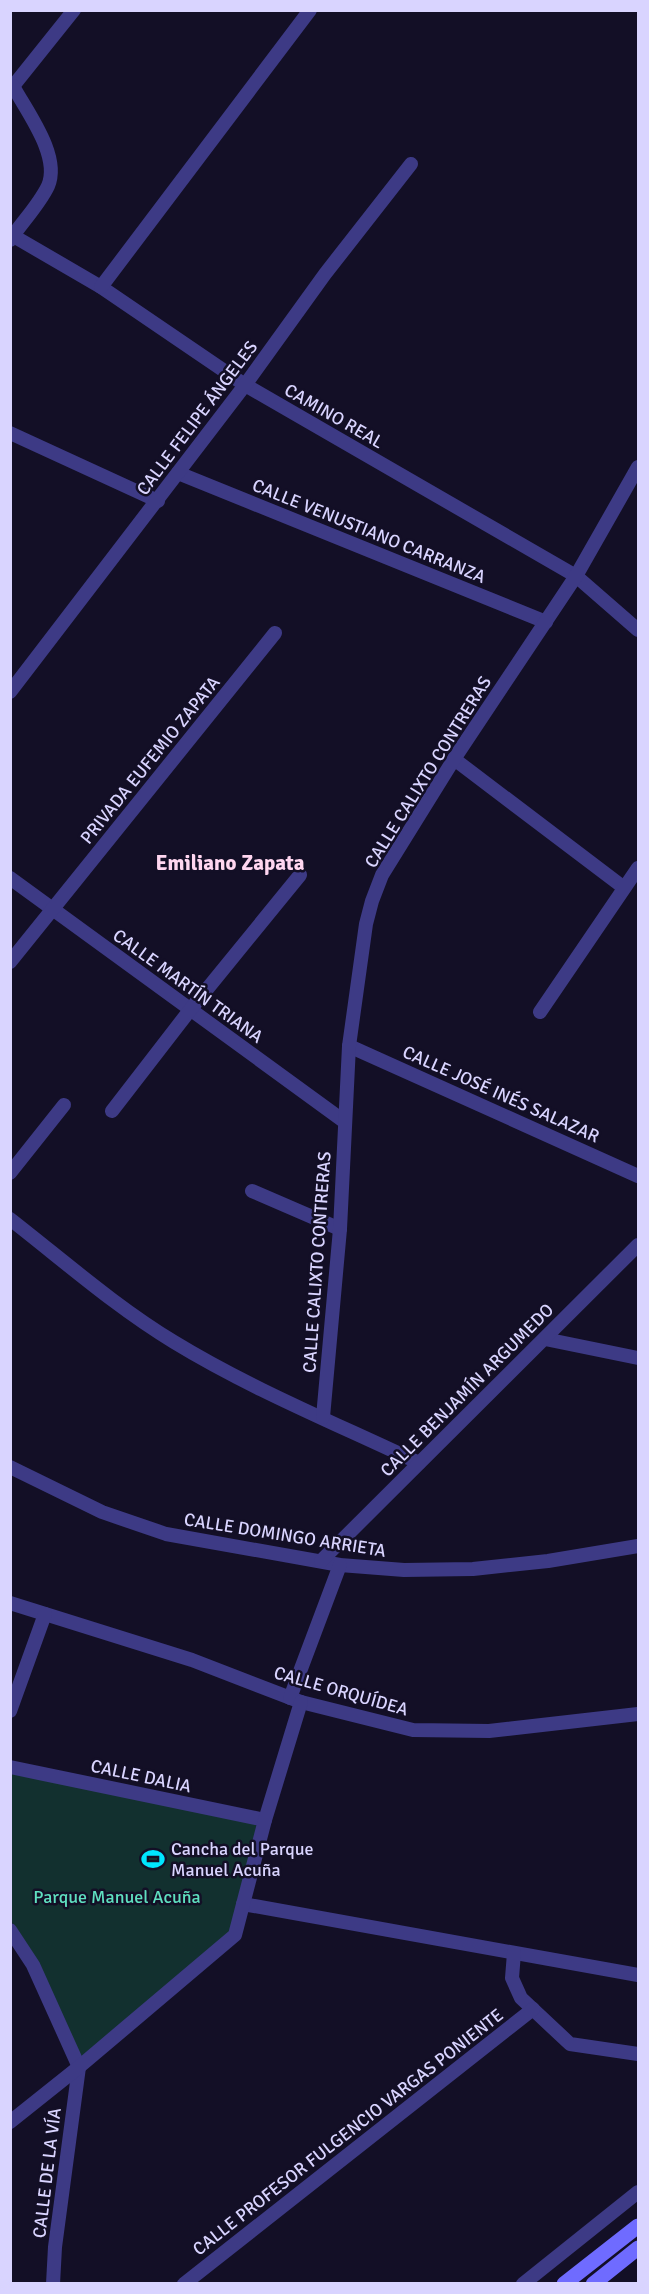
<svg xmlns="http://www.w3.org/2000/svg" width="649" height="2294" font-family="Signika,sans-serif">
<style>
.green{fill:#12302f}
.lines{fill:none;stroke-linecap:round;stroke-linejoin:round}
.minor{stroke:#3d3a85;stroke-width:14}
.secondary{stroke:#6f6bff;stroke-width:15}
.labels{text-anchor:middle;stroke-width:5;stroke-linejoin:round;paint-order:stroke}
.street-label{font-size:18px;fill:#d9d4ff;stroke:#130f26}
.poi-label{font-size:18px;fill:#d9d4ff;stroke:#130f26;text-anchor:start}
.park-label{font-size:18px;fill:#5fe0c0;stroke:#130f26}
.quarter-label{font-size:21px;font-weight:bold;fill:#ffd6f0;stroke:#130f26}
</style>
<rect width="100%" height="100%" fill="#130f26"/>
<polygon class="green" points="10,1772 258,1824 231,1931 81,2057 35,1958 11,1921"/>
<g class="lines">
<g class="minor">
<polyline points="10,90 74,10"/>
<polyline points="10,234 101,287 245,385 576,576 638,630"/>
<path d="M10,240C22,222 39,205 48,186C61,156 27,112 13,86"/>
<polyline points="101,287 310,10"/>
<polyline points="10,433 158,501"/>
<polyline points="178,473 546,622"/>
<polyline points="10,692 245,385 325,274 411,164"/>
<polyline points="454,759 623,887"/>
<polyline points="10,878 345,1122"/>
<polyline points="10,962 275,633"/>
<polyline points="540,1012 638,868"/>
<polyline points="349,1046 638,1176"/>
<polyline points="112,1111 190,1010 300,875"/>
<polyline points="10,1173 64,1105"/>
<polyline points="252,1191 340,1229"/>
<path d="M10,1219C64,1261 116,1307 174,1342C251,1389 337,1424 419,1463"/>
<polyline points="545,1339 638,1358"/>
<polyline points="323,1417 340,1229 349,1046 366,924 372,901 382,875 454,759 576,576 638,467"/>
<polyline points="10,1467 102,1512 166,1534 340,1565 404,1570 473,1569 548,1561 638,1546"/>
<polyline points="321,1561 638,1245"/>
<polyline points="10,1603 192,1660 301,1702 413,1730 489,1731 638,1714"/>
<polyline points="290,1698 340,1565"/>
<polyline points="10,1711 45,1614"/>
<polyline points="10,1767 265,1820"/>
<polyline points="243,1904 638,1975"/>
<polyline points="10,1930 33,1965 79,2067 55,2247 53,2284"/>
<polyline points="514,1953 512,1978 521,1998 570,2044 638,2054"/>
<polyline points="10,2122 79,2067 235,1935 265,1820 301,1702"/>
<polyline points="184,2284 533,2009"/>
<polyline points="523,2284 638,2192"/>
</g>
<g class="secondary">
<polyline points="564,2284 638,2226"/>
<polyline points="593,2284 638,2248"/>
</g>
</g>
<defs>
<g id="stadium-bare" transform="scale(1.8)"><path d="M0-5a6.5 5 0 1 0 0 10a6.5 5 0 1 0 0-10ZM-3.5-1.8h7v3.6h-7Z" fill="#00e5ff" stroke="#130f26" stroke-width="2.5" paint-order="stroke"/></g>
</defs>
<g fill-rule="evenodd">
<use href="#stadium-bare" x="153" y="1859"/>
</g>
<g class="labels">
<g class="street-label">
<text transform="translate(334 416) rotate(30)" y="6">CAMINO REAL</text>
<text transform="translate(197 418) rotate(-53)" y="6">CALLE FELIPE ÁNGELES</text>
<text transform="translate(369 531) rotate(22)" y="6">CALLE VENUSTIANO CARRANZA</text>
<text transform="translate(150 760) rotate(-51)" y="6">PRIVADA EUFEMIO ZAPATA</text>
<text transform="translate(428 772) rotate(-58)" y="6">CALLE CALIXTO CONTRERAS</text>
<text transform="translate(188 986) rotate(36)" y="6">CALLE MARTÍN TRIANA</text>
<text transform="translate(501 1094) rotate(24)" y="6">CALLE JOSÉ INÉS SALAZAR</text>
<text transform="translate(317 1262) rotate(-86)" y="6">CALLE CALIXTO CONTRERAS</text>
<text transform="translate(467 1390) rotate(-45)" y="6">CALLE BENJAMÍN ARGUMEDO</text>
<text transform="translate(285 1535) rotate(9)" y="6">CALLE DOMINGO ARRIETA</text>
<text transform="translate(341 1691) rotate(16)" y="6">CALLE ORQUÍDEA</text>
<text transform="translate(141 1776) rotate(12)" y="6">CALLE DALIA</text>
<text transform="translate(348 2132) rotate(-38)" y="6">CALLE PROFESOR FULGENCIO VARGAS PONIENTE</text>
<text transform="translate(47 2173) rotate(-83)" y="6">CALLE DE LA VÍA</text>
</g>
<g class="poi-label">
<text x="171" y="1855">Cancha del Parque<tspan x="171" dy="21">Manuel Acuña</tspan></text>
</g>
<g class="park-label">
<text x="117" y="1903">Parque Manuel Acuña</text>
</g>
<g class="quarter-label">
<text x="230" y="870">Emiliano Zapata</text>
</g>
</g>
<rect width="649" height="2294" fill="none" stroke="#d9d4ff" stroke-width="24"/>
</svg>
